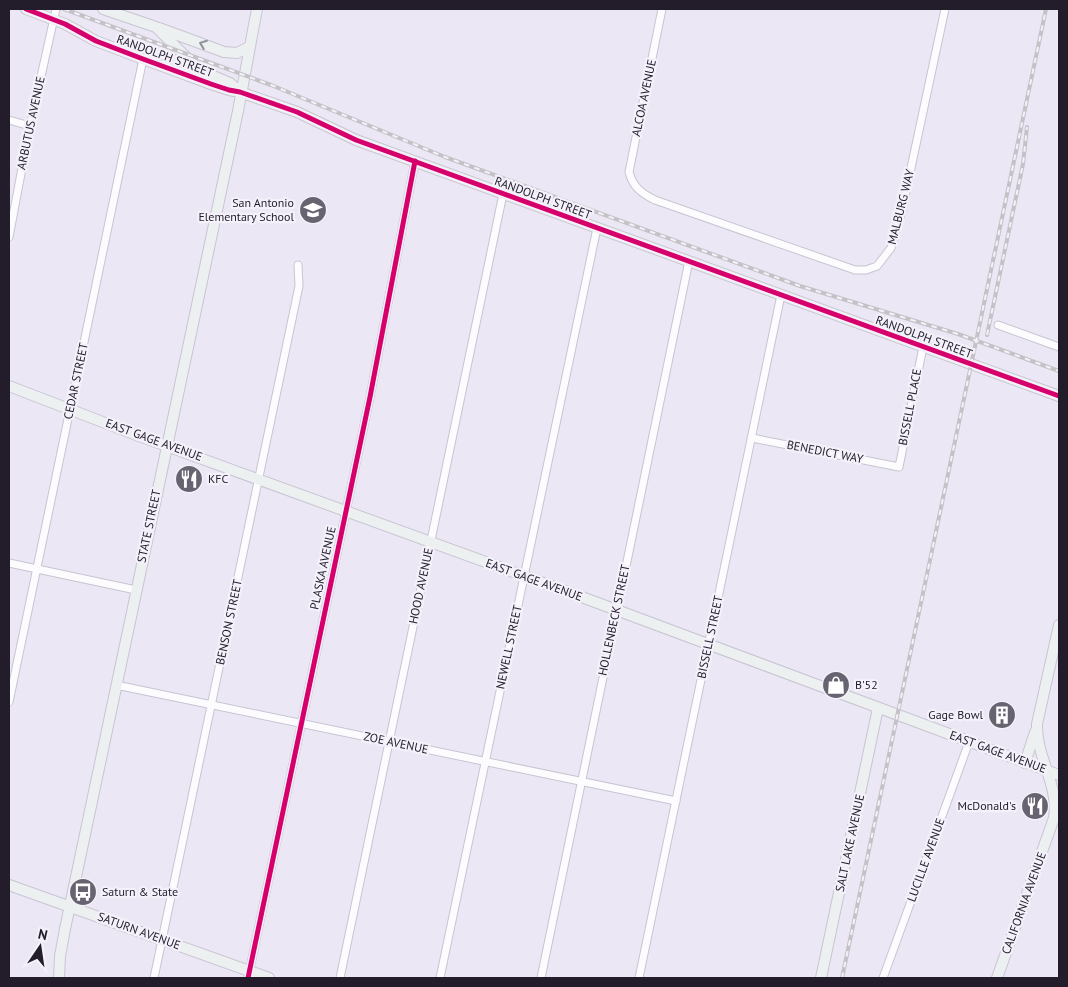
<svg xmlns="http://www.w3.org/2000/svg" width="1068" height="987" font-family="'PT Sans',sans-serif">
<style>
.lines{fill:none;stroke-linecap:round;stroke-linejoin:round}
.street-casing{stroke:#c9c4d2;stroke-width:9}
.secondary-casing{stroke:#c9c4d2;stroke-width:12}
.street{stroke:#fcfbfd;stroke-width:7}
.secondary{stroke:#ecf0f1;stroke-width:10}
.rail-casing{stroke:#c4c2c7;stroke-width:4}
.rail{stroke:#f4f1fa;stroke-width:2;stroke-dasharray:5.5;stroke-linecap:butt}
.cycleway-casing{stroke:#f4f1fa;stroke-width:8}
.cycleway{stroke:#d6006c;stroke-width:5}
.oneway{stroke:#919198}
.labels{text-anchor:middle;stroke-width:4.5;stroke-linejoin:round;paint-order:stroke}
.street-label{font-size:12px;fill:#221c2b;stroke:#f4f1fa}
.poi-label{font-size:12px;fill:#221c2b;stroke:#f4f1fa;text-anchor:end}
</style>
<rect width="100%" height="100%" fill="#ebe7f4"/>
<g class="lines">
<g class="street-casing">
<g id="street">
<path d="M662,9L629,172C633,187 641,193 655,200L855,270H866L877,266L891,248L902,210L945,9"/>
<polyline points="9,120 30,126"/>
<polyline points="9,237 30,126 56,9"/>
<polyline points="998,325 1059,347"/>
<polyline points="752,438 899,467 923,347"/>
<polyline points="9,563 136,590"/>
<polyline points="116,685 676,801"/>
<polyline points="9,702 143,59"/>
<polyline points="154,978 299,286 298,265"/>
<polyline points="248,978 370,397 415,161"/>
<polyline points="340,978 503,194"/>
<polyline points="440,978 597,228"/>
<polyline points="541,978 689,261"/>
<polyline points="639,978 781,295"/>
<polyline points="883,978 969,742"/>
</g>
</g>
<g class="secondary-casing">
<g id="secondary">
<polyline points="26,9 65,24 96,41 143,59 211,84 229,90 240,92 297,112 356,140 1059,396"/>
<polyline points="103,9 156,27 192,63 204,72 230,83 240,92"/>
<polyline points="159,28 224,52 237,53 249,47"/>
<polyline points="9,386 139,436 571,593 1059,775"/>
<polyline points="1025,763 1035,732"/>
<polyline points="9,885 269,978"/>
<polyline points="59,978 60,956 65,929 238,111 257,9"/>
<polyline points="821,978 878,708"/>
<path d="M997,978L1054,818C1059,783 1036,758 1037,724L1059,625"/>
</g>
</g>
<use href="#street" class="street"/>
<use href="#secondary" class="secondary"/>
<g class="rail-casing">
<g id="rail">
<polyline points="64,9 271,85 445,157 800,286 958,334 1059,371"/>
<polyline points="987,335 1023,164 1027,127"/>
<polyline points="842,978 1046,9"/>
</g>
</g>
<use href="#rail" class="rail"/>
<g class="cycleway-casing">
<g id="cycleway">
<polyline points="26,9 65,24 96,41 143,59 211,84 229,90 240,92 297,112 356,140 1059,396"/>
<polyline points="248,978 370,397 415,161"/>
</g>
</g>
<use href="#cycleway" class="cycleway"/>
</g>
<defs><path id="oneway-chevron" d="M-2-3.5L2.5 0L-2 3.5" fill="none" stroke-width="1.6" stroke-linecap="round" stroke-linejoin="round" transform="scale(1.25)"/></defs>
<use class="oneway" href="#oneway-chevron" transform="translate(203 44) rotate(-159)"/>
<defs>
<g id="school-disc" transform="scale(1.4375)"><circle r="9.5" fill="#686371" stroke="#f4f1fa"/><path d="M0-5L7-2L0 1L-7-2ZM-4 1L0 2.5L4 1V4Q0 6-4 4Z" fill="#fff"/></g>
<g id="restaurant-disc" transform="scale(1.4375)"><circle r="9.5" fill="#686371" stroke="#f4f1fa"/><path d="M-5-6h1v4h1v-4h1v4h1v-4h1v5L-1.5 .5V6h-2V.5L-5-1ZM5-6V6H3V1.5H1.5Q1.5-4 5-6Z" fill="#fff"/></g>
<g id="shop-disc" transform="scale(1.4375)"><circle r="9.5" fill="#686371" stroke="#f4f1fa"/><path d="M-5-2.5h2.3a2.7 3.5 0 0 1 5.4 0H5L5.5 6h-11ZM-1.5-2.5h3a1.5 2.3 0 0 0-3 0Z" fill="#fff"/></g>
<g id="building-disc" transform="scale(1.4375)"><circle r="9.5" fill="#686371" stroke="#f4f1fa"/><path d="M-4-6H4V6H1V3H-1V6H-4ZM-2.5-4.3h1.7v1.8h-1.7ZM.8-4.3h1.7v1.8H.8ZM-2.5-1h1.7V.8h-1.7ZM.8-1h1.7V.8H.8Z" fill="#fff"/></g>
<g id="bus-disc" transform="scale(1.4375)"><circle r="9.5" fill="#686371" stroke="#f4f1fa"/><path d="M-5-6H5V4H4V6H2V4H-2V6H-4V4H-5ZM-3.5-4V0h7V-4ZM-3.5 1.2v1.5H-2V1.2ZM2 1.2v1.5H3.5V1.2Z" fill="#fff"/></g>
</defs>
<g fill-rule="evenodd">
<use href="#school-disc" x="313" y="210"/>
<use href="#restaurant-disc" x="189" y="479"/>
<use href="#shop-disc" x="836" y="685"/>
<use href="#building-disc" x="1002" y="715"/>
<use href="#restaurant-disc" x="1035" y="806"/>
<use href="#bus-disc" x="83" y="892"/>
</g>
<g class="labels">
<g class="street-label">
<text transform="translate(165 56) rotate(20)" y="4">RANDOLPH STREET</text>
<text transform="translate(644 98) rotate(-78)" y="4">ALCOA AVENUE</text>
<text transform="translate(31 123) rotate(-78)" y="4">ARBUTUS AVENUE</text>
<text transform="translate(543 198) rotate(20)" y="4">RANDOLPH STREET</text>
<text transform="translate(901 207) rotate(-76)" y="4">MALBURG WAY</text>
<text transform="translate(924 337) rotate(20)" y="4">RANDOLPH STREET</text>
<text transform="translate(76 381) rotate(-78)" y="4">CEDAR STREET</text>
<text transform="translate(910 407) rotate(-79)" y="4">BISSELL PLACE</text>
<text transform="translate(154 440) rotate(20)" y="4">EAST GAGE AVENUE</text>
<text transform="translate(825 452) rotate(11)" y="4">BENEDICT WAY</text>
<text transform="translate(149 526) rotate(-78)" y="4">STATE STREET</text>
<text transform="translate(323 568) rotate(-78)" y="4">PLASKA AVENUE</text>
<text transform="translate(534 580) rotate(20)" y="4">EAST GAGE AVENUE</text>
<text transform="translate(421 586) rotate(-78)" y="4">HOOD AVENUE</text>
<text transform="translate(614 620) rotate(-78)" y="4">HOLLENBECK STREET</text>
<text transform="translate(229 622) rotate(-78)" y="4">BENSON STREET</text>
<text transform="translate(710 637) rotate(-78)" y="4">BISSELL STREET</text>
<text transform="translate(509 647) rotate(-78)" y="4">NEWELL STREET</text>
<text transform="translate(396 743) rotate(12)" y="4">ZOE AVENUE</text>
<text transform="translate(998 752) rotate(20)" y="4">EAST GAGE AVENUE</text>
<text transform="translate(850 843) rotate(-78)" y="4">SALT LAKE AVENUE</text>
<text transform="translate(926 860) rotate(-70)" y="4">LUCILLE AVENUE</text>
<text transform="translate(1024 903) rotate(-70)" y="4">CALIFORNIA AVENUE</text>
<text transform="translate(139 931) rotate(20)" y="4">SATURN AVENUE</text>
</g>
<g class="poi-label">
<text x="294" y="207">San Antonio<tspan x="294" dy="14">Elementary School</tspan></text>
<text x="208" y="483" text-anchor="start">KFC</text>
<text x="855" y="689" text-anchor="start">B'52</text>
<text x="983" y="719">Gage Bowl</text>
<text x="1016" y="810">McDonald's</text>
<text x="102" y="896" text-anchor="start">Saturn &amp; State</text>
</g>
</g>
<rect width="1068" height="987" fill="none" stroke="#221c2b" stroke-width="20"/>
<g transform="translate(40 947) rotate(13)" stroke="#f4f1fa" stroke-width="4" paint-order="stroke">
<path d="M0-4L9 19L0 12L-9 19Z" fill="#221c2b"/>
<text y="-8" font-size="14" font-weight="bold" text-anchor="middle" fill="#221c2b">N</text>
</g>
</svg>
